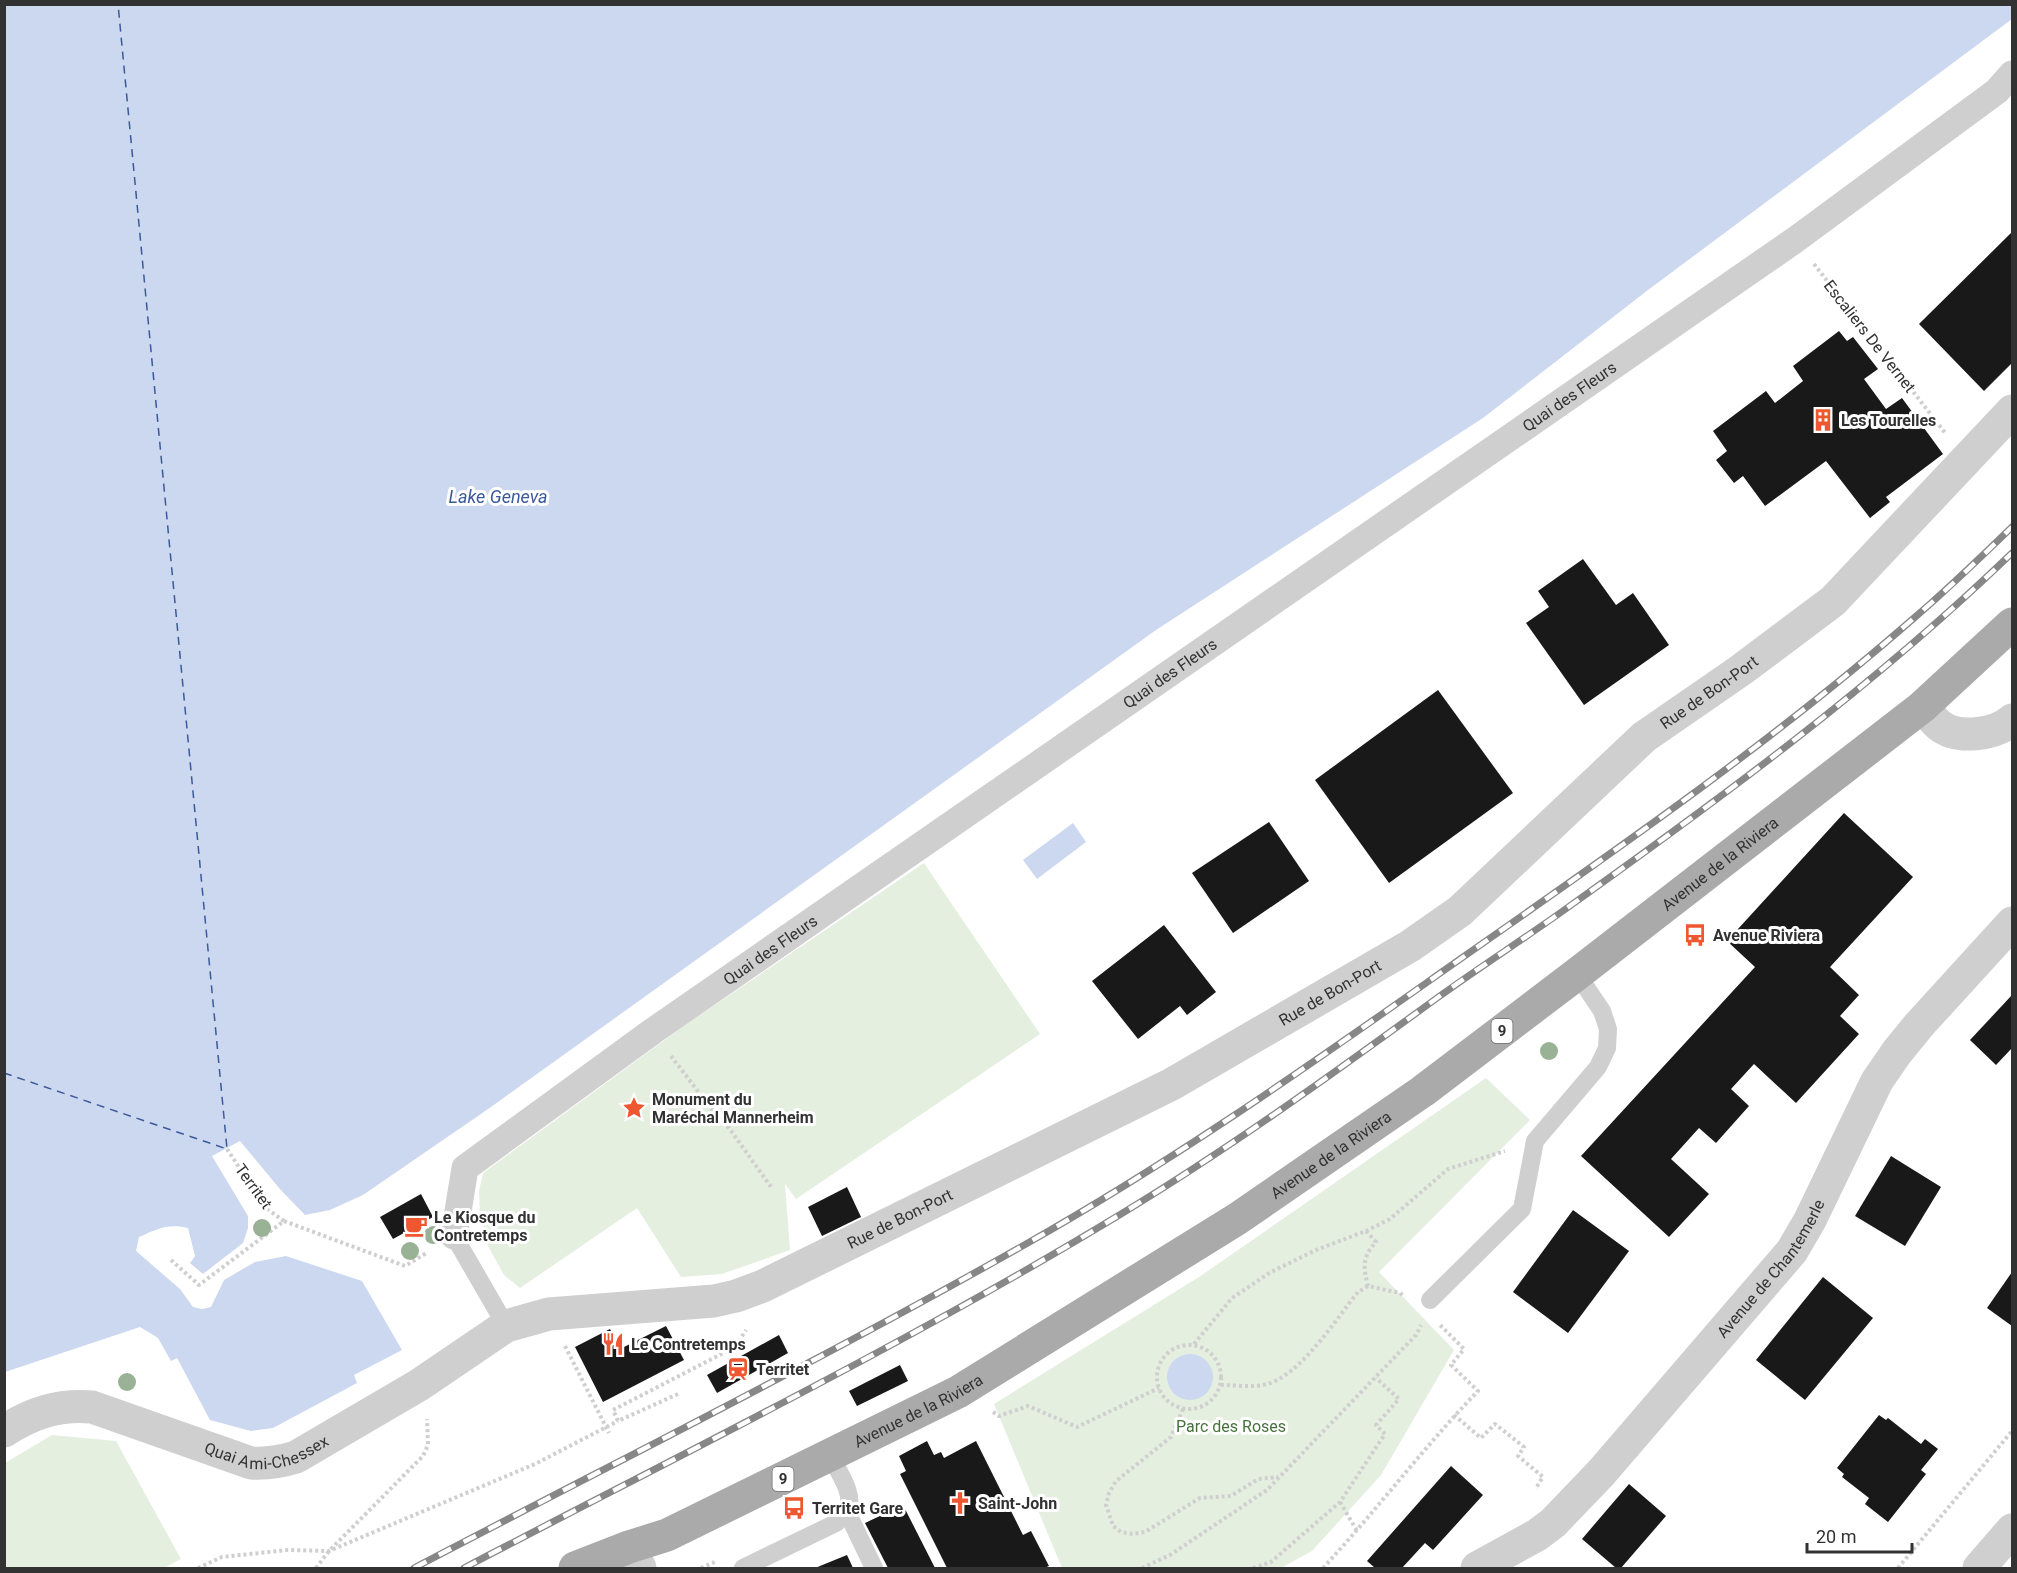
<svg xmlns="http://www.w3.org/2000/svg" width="2017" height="1573" font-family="Roboto,sans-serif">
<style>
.green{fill:#e4efe0}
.water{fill:#ccd8ef}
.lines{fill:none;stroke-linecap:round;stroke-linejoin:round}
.ferry{stroke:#3b5a9a;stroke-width:1.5;stroke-dasharray:8 6;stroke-linecap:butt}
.building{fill:#191919}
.path{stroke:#cfcfcf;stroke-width:4;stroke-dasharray:3 3;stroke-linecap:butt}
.service{stroke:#cfcfcf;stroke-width:18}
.pedestrian{stroke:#cfcfcf;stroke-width:27}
.minor{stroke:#cfcfcf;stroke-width:33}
.tertiary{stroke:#cfcfcf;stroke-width:33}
.primary{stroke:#aaa;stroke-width:33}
.rail-casing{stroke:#878787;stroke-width:7}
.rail{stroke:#fff;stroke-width:4.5;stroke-dasharray:14;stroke-linecap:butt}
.tree{fill:#99b194}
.labels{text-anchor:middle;stroke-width:6;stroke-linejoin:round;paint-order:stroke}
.shield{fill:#fff;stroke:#707070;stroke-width:1.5}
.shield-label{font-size:15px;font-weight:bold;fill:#323232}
.street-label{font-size:16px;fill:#323232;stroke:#fff}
.poi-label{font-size:16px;font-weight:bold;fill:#323232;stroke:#fff;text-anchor:start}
.park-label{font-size:16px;fill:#46713c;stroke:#fff}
.water-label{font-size:18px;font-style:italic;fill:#3b5a9a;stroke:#fff}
</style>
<rect width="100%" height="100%" fill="#fff"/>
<g class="green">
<polygon points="924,863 1040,1034 796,1199 785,1184 790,1250 722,1274 681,1277 637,1208 520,1288 504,1275 488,1246 480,1217 479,1191 483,1173 681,1028"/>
<polygon points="1486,1078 1530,1120 1379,1272 1454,1350 1381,1475 1312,1551 1281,1568 1062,1568 994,1404 1199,1277"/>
<polygon points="52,1435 116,1441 181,1559 164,1568 5,1568 5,1463"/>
</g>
<g class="water">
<path d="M2012,4V19L1648,290L1483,418L1156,630L491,1107L363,1195L330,1210L305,1215L279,1188L240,1141L212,1156L248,1216V1228L243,1243L203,1274L190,1263L195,1256L188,1228C168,1223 157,1229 139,1237L136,1251L180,1289L193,1307L202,1309L211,1307L224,1280L255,1262L286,1256L362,1281L402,1350L354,1375L357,1383L273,1428L251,1431L210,1420L177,1358L171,1361L158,1338L140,1327L5,1372V5Z"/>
<polygon points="1073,823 1086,842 1037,879 1023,860"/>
<circle cx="1190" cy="1377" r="23"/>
</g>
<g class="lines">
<polyline class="ferry" points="4,1073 227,1149 118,4"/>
</g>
<g class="building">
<polygon points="2012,232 2012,363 1984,391 1919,324"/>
<polygon points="1839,331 1847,341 1853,337 1878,369 1864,379 1886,409 1902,398 1943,454 1886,497 1890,502 1870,518 1826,461 1765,506 1743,476 1734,483 1716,460 1727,451 1713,431 1766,391 1775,403 1803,381 1793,366"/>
<polygon points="1583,559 1616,605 1633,593 1669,645 1584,705 1526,623 1549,607 1538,591"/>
<polygon points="1438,690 1513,793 1389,883 1315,780"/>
<polygon points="1844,813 1913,877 1830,967 1859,995 1840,1016 1859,1034 1796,1103 1754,1064 1731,1089 1749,1106 1716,1143 1699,1128 1671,1159 1709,1194 1669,1237 1581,1156 1755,967 1727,941"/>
<polygon points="1269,822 1309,881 1233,933 1192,873"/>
<polygon points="1164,925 1216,992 1187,1015 1180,1006 1138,1039 1092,981"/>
<polygon points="2012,995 2012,1048 1996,1065 1970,1040"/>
<polygon points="1891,1156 1941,1187 1905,1246 1855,1216"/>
<polygon points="847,1187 861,1217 822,1236 808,1207"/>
<polygon points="421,1194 433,1217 393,1239 380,1217"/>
<polygon points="1573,1210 1629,1251 1568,1333 1513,1292"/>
<polygon points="2012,1272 2012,1326 1987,1308"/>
<polygon points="1823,1277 1873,1318 1805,1400 1756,1360"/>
<polygon points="666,1326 684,1360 603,1402 575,1347 610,1329 620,1349"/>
<polygon points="779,1335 788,1353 717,1393 707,1375"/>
<polygon points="900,1365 908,1381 857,1406 849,1391"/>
<polygon points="1879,1415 1886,1420 1888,1418 1921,1444 1925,1439 1938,1449 1921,1470 1926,1474 1888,1522 1865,1504 1869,1498 1842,1477 1844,1474 1837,1468"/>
<polygon points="927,1441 934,1455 941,1452 944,1458 976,1441 1023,1535 1031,1531 1049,1566 1044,1568 947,1568 900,1474 906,1471 899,1456"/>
<polygon points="1451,1466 1483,1495 1433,1550 1425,1543 1402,1568 1375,1568 1367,1561"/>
<polygon points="1629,1484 1666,1516 1621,1568 1616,1568 1582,1539"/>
<polygon points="903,1505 935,1568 888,1568 865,1523"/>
<polygon points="847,1555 853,1568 815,1568"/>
</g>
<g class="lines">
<g class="path">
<polyline points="1814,264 1946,434"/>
<polyline points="671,1056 720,1120 729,1128 771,1187"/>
<polyline points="227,1149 266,1208 284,1221"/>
<path d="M1366,1231L1376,1242C1362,1257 1363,1267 1368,1286"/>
<polyline points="171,1260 199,1285 284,1221 405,1266 428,1252"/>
<polyline points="1194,1344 1232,1298 1271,1272 1316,1250 1366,1231 1390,1219 1448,1169 1505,1151"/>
<circle cx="1189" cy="1377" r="32"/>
<polyline points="565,1346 609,1433"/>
<path d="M1221,1385C1236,1385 1253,1388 1267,1384C1301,1375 1336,1319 1358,1292L1368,1286L1400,1293L1405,1297"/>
<polyline points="678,1394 618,1421 613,1410 735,1347 746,1330"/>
<polyline points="1183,1409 1171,1437 1116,1481 1109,1493 1106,1505 1113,1526 1121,1532 1133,1534 1145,1532 1200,1498 1231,1496 1258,1479 1278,1477"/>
<polyline points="993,1412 999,1416 1028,1406 1077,1427 1159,1388"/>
<polyline points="1454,1415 1481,1438 1495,1424 1524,1447 1518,1456 1543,1477 1536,1488 1537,1489"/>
<polyline points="1340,1502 1357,1531"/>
<polyline points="198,1568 222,1557 288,1550 329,1551 535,1464 618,1421"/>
<polyline points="316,1568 329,1551 423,1456 428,1445 427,1419"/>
<polyline points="701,1568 717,1561"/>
<polyline points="1142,1568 1170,1555 1267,1490 1416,1335 1421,1325"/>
<polyline points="1253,1568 1271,1562 1340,1502 1385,1434 1376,1425 1399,1399 1376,1378"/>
<path d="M1323,1568C1376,1511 1423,1448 1478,1391L1451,1365L1464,1349L1439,1324"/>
<polyline points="1898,1568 2012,1431"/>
</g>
<g class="service">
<polyline points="454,1236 506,1326"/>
<polyline points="1430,1300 1522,1209 1535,1141 1598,1067 1607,1048 1608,1029 1602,1011 1577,974"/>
<polyline points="847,1512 874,1568"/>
<path d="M743,1568L836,1523C839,1520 845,1516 847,1512C856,1495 838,1471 830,1456"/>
</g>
<path class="pedestrian" id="s1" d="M454,1236L465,1168L653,1031L1795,240L1997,91L2012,74"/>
<g class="minor">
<path id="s2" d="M4,1431C32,1413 59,1404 92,1407L251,1463C267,1464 280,1462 296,1457L419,1385L506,1326L549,1314L714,1301L736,1296L763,1286L1172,1084L1410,946L1460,911L1644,737L1741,670L1833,601L2012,411"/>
<polyline points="629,1547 640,1568"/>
<path id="s3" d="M1477,1568L1537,1535L1553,1523L1601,1473L1792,1251L1810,1220L1877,1081L1897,1052L1919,1025L2012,923"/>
<polyline points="1979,1568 2012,1530"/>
</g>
<path class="tertiary" d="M1922,707C1928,712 1933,720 1939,725C1957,740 1995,735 2012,720"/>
<path class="primary" id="s4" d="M575,1568L629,1547L667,1535L958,1392L1237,1219L1423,1091L1577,974L1922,707L2012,624"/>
<g class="rail-casing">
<g id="rail">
<path d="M414,1568C618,1461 825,1358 1026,1244C1166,1165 1297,1074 1429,981C1594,865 1762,751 1914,618C1948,589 1980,558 2012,527"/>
<path d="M464,1568C684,1453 908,1343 1121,1214C1230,1148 1334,1073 1437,998C1477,969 1519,942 1560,913C1717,801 1873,687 2012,553"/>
</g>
</g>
<use href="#rail" class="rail"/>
</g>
<g class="tree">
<circle cx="1549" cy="1051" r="9"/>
<circle cx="262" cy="1228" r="9"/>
<circle cx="433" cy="1235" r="9"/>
<circle cx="410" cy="1251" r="9"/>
<circle cx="127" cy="1382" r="9"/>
</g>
<defs>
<g id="building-bare" transform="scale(1.8)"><path d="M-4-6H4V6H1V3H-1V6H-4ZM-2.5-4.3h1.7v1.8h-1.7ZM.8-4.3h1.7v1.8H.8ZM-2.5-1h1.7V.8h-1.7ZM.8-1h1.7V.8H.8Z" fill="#ee5730" stroke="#fff" stroke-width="2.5" paint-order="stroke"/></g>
<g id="bus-bare" transform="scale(1.8)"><path d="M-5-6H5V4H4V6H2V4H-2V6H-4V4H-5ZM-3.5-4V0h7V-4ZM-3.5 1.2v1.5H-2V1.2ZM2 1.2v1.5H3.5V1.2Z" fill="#ee5730" stroke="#fff" stroke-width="2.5" paint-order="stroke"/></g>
<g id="sight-bare" transform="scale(1.8)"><path d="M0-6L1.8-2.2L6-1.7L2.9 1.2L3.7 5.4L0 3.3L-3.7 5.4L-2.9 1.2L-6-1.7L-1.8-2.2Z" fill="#ee5730" stroke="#fff" stroke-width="2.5" paint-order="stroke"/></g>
<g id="cafe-bare" transform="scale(1.8)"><path d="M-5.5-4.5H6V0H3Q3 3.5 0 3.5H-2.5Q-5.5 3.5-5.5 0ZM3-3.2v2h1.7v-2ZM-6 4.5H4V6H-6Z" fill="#ee5730" stroke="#fff" stroke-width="2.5" paint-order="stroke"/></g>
<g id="restaurant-bare" transform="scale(1.8)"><path d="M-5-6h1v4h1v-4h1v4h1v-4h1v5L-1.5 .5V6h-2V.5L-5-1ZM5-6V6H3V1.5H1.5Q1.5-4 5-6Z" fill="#ee5730" stroke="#fff" stroke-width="2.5" paint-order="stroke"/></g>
<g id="station-bare" transform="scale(1.8)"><path d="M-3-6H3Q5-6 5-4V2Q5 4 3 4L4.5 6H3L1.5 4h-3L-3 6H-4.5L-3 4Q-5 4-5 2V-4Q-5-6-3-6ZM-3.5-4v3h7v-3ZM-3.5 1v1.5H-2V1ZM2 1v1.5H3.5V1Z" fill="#ee5730" stroke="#fff" stroke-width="2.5" paint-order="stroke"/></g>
<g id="church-bare" transform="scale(1.8)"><path d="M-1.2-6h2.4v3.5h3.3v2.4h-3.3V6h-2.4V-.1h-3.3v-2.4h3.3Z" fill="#ee5730" stroke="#fff" stroke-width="2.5" paint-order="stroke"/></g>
</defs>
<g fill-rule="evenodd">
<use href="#building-bare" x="1823" y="420"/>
<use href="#bus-bare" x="1695" y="935"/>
<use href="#sight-bare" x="634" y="1108"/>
<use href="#cafe-bare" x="416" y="1226"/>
<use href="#restaurant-bare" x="613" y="1344"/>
<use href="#station-bare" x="738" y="1369"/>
<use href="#church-bare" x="960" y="1503"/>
<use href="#bus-bare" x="794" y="1508"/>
</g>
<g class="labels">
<g class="shield">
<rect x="1491.5" y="1019" width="21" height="24" rx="4.5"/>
<rect x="772.5" y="1467" width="21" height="24" rx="4.5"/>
</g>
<g class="shield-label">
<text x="1502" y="1036">9</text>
<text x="783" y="1484">9</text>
</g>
<g class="street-label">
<text transform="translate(1870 336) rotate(52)" y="6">Escaliers De Vernet</text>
<text dy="6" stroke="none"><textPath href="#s1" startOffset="1416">Quai des Fleurs</textPath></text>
<text dy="6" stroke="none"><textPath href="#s1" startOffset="930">Quai des Fleurs</textPath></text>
<text dy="6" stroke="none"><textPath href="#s2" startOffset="1941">Rue de Bon-Port</textPath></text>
<text dy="6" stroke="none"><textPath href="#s4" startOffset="1350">Avenue de la Riviera</textPath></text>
<text dy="6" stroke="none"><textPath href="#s1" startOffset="444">Quai des Fleurs</textPath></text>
<text dy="6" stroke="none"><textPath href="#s2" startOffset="1455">Rue de Bon-Port</textPath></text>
<text dy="6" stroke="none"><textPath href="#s4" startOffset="864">Avenue de la Riviera</textPath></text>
<text transform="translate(254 1186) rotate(54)" y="6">Territet</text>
<text dy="6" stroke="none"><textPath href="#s2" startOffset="969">Rue de Bon-Port</textPath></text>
<text dy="6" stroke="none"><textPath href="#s3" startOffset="424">Avenue de Chantemerle</textPath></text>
<text dy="6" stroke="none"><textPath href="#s4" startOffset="378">Avenue de la Riviera</textPath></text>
<text dy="6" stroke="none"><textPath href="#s2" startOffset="278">Quai Ami-Chessex</textPath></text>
</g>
<g class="poi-label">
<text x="1841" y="426">Les Tourelles</text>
<text x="1713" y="941">Avenue Riviera</text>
<text x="652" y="1105">Monument du<tspan x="652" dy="18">Maréchal Mannerheim</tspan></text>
<text x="434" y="1223">Le Kiosque du<tspan x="434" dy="18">Contretemps</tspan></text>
<text x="631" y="1350">Le Contretemps</text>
<text x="756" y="1375">Territet</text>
<text x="978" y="1509">Saint-John</text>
<text x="812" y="1514">Territet Gare</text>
</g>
<g class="park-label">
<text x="1231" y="1432">Parc des Roses</text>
</g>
<g class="water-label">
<text x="498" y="503">Lake Geneva</text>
</g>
</g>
<rect width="2017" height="1573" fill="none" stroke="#323232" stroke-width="12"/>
<path d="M1807 1543v9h105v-9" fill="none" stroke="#323232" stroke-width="3"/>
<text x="1816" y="1543" font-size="18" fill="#323232" stroke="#ffffff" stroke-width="4.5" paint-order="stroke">20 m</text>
</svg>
